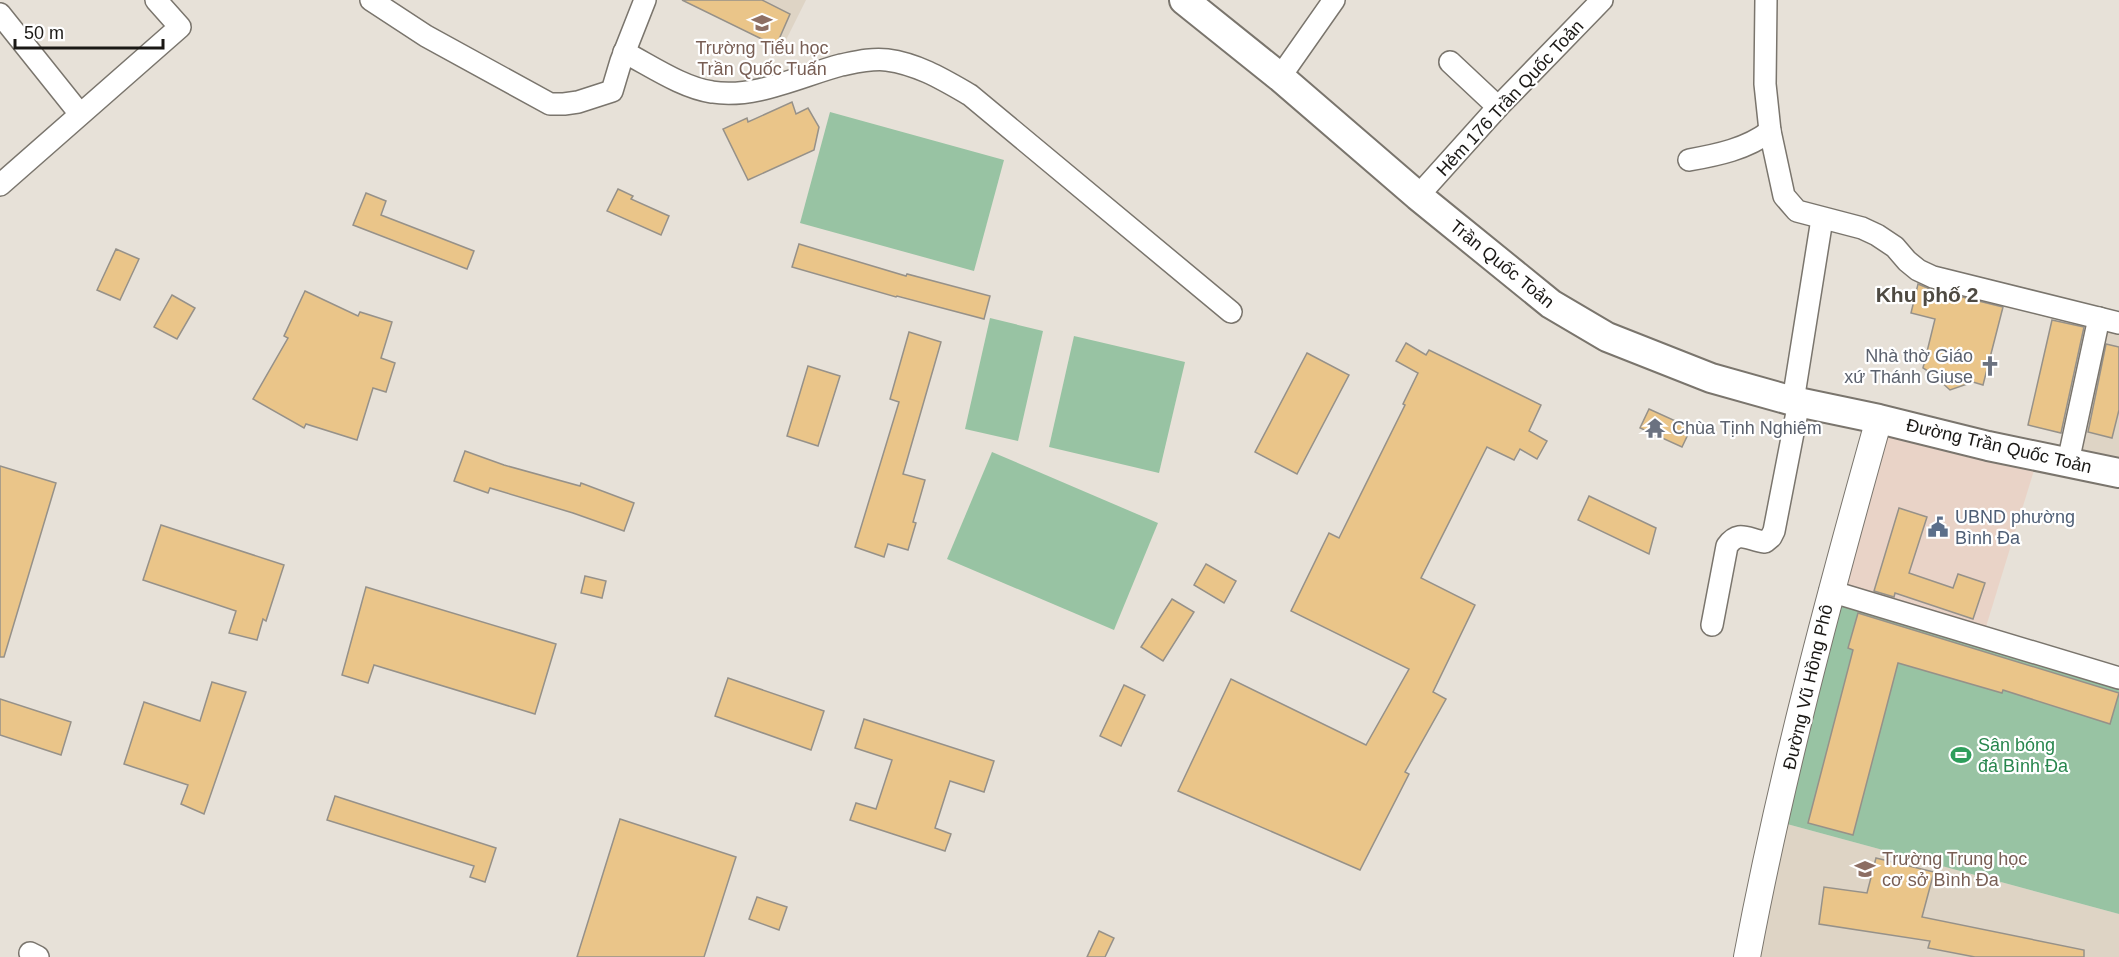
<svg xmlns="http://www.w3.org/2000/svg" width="2119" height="957" font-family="Arial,sans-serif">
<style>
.commercial{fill:#e9d3c7}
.built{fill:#ded4c5}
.green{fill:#98c3a3}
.building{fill:#eac589;stroke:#969189;stroke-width:1.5}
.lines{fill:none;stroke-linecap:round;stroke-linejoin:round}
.minor-casing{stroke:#7a756d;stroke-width:24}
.tertiary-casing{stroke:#7a756d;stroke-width:28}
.secondary-casing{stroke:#7a756d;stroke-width:32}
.minor{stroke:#fff;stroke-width:21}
.tertiary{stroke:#fff;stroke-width:26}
.secondary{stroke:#fff;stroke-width:28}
.labels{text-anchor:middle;stroke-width:4.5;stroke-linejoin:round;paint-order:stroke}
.education-label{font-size:18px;fill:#785e54;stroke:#fff}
.street-label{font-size:18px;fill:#1a1815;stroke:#fff}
.worship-label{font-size:18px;fill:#5b616d;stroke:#fff;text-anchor:end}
.service-label{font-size:18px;fill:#4e5e75;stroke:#fff;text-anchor:start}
.leisure-label{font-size:18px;fill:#27864d;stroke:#fff;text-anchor:start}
.quarter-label{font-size:21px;font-weight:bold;fill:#4e4a42;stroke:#fff}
</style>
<rect width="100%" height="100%" fill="#e7e1d8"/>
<polygon class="commercial" points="1887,433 2035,467 1985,630 1842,587"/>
<g class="built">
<polygon points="682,0 806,0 782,48"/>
<polygon points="2105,327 2119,331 2119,461 2077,453"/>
<polygon points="1787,824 2119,914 2119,957 1760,957"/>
</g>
<g class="green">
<polygon points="830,112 1004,160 974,271 800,223"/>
<polygon points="990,318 1043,331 1018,441 965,429"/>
<polygon points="1074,336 1185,362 1159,473 1049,447"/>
<polygon points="992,452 1158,523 1114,630 947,559"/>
<polygon points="1840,602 2119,685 2119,914 1787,824"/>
</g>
<g class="building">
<polygon points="682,0 762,0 790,14 776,46"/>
<polygon points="792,102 796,114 808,108 819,127 814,150 748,180 723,129 747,118 748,122"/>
<polygon points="618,189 633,196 631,199 669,216 661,235 607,211"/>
<polygon points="366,193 386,201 381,215 474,251 467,269 353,225"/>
<polygon points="799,244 906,276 907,274 990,296 984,319 897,296 896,297 792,267"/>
<polygon points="116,249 139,259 120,300 97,290"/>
<polygon points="1918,284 1930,289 2003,307 1983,385 1973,382 1950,390 1931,373 1923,368 1935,319 1911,313"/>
<polygon points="305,291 358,316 360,312 392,322 381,358 395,363 386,392 373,388 357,440 306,424 304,428 253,399 288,338 284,336"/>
<polygon points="172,295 195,308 177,339 154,327"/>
<polygon points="2052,320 2084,327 2061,433 2028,425"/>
<polygon points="909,332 941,342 903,474 925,480 913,522 916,523 908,550 888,544 884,557 855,547 899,402 890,399"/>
<polygon points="1406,343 1426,355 1429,350 1541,405 1529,431 1547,441 1537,459 1520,449 1514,460 1487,447 1421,578 1475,605 1433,692 1446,699 1405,772 1409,774 1360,870 1178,791 1231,679 1366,745 1409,669 1291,611 1329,533 1339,538 1405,405 1403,404 1418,373 1396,361"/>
<polygon points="2106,344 2119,347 2119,410 2112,438 2088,432"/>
<polygon points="1307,353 1349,375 1297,474 1255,452"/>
<polygon points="808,366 840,376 818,446 787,436"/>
<polygon points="1649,409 1691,428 1682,447 1640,428"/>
<polygon points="465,451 504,465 580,486 581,483 634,503 624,531 573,513 490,488 488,493 454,481"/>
<polygon points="0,466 56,483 4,657 0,657"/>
<polygon points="1589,496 1656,528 1649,554 1578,520"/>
<polygon points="1899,508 1927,517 1909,573 1953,588 1958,574 1985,583 1973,619 1895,593 1894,597 1874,591"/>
<polygon points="161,525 284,565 266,621 263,619 257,640 229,633 236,611 143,580"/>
<polygon points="1206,564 1236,581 1224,603 1194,585"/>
<polygon points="585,576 606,581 602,598 581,593"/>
<polygon points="366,587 556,644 535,714 374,665 368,683 342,675"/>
<polygon points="1172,599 1194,612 1163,661 1141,647"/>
<polygon points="1858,613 2119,693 2110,724 2003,690 2002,693 1898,663 1853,835 1808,823 1853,650 1848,648"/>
<polygon points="728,678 824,711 811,750 715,716"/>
<polygon points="212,682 246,692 204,814 181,804 188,785 124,764 144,702 200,721"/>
<polygon points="1124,685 1145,695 1121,746 1100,736"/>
<polygon points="0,699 71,722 61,755 0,735"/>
<polygon points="864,719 994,761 984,792 950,781 935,828 951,834 945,851 850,820 856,803 876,809 892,760 855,748"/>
<polygon points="335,796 496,848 485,882 470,877 474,866 327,820"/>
<polygon points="620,819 736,857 704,957 577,957"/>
<polygon points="1876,858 1934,872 1922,917 2084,950 2084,957 1975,957 1928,948 1930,941 1819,924 1824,887 1867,893"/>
<polygon points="757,897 787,907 779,930 749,919"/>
<polygon points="1099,931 1114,938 1105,957 1087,957"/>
</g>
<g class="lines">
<g class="minor-casing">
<g id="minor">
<polyline points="371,0 426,36 550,104 564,104 578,102 612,91 621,61 645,0"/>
<polyline points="1766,0 1765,84 1770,131 1784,196 1797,211 1862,228 1877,235 1895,247 1907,261 1918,270 1933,277 2119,323"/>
<polyline points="0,14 80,114"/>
<path d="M624,52C651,66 683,88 712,92C755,99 800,76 841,65C856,62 872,58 887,60C918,64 944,80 970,95L1231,312"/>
<polyline points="1450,62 1498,107"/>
<polyline points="1280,77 1334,0"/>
<path d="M1689,160C1717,155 1747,149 1770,131"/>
<polyline points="0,185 180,27 156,0"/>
<polyline points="1418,196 1498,107 1602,0"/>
<polyline points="1793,401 1822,219"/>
<polyline points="2068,462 2099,318"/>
<polyline points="1830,591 2119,678"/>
<path d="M1712,625L1727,546C1739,529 1748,540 1765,542L1771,537L1774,531L1799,402"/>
<polyline points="30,953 38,957"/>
</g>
</g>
<g class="tertiary-casing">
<path id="tertiary" d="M1747,957C1781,776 1829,597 1879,419"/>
</g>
<g class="secondary-casing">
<polyline id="secondary" points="1184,0 1280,77 1418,196 1551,304 1607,337 1711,378 1793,401 1879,419 1988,446 2119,473"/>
</g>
<use href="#minor" class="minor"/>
<use href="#tertiary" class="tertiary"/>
<use href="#secondary" class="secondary"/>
</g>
<defs>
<g id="school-bare" transform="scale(1.62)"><path d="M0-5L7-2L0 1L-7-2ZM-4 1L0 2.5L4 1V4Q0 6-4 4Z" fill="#8d6e63" stroke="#fff" stroke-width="2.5" paint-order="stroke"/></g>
<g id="church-bare" transform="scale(1.62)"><path d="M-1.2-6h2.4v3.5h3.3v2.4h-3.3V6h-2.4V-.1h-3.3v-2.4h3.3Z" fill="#6b7280" stroke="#fff" stroke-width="2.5" paint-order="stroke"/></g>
<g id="temple-bare" transform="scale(1.62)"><path d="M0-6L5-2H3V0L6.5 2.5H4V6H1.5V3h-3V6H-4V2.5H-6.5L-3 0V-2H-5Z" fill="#6b7280" stroke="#fff" stroke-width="2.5" paint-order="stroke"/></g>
<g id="civic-bare" transform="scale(1.62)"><path d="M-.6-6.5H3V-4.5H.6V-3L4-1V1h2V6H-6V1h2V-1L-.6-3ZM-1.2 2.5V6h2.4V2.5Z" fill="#5c6f8a" stroke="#fff" stroke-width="2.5" paint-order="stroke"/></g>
<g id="stadium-bare" transform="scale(1.62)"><path d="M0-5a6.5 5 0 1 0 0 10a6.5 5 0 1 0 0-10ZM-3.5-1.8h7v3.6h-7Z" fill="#2e9e5b" stroke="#fff" stroke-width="2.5" paint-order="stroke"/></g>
</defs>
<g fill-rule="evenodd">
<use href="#school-bare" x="762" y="23"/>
<use href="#church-bare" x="1990" y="366"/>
<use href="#temple-bare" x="1655" y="428"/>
<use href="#civic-bare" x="1938" y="527"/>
<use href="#stadium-bare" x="1961" y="755"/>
<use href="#school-bare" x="1865" y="869"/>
</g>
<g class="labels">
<g class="education-label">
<text x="762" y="54">Trường Tiểu học<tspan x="762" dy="21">Trần Quốc Tuấn</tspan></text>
<text x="1882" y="865" text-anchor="start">Trường Trung học<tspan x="1882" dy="21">cơ sở Bình Đa</tspan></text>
</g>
<g class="street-label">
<text transform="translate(1510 98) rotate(-47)" y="6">Hẻm 176 Trần Quốc Toản</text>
<text transform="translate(1502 264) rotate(39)" y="6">Trần Quốc Toản</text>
<text transform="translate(1999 446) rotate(13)" y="6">Đường Trần Quốc Toản</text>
<text transform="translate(1808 687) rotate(-77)" y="6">Đường Vũ Hồng Phô</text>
</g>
<g class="worship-label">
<text x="1973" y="362">Nhà thờ Giáo<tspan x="1973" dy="21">xứ Thánh Giuse</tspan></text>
<text x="1672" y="434" text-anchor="start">Chùa Tịnh Nghiêm</text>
</g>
<g class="service-label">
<text x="1955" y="523">UBND phường<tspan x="1955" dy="21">Bình Đa</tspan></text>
</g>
<g class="leisure-label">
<text x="1978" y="751">Sân bóng<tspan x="1978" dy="21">đá Bình Đa</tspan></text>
</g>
<g class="quarter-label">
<text x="1927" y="302">Khu phố 2</text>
</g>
</g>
<path d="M15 39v9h148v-9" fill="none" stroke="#1a1815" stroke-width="3"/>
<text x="24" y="39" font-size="18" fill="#1a1815" stroke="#ffffff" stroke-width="4.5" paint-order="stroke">50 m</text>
</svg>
